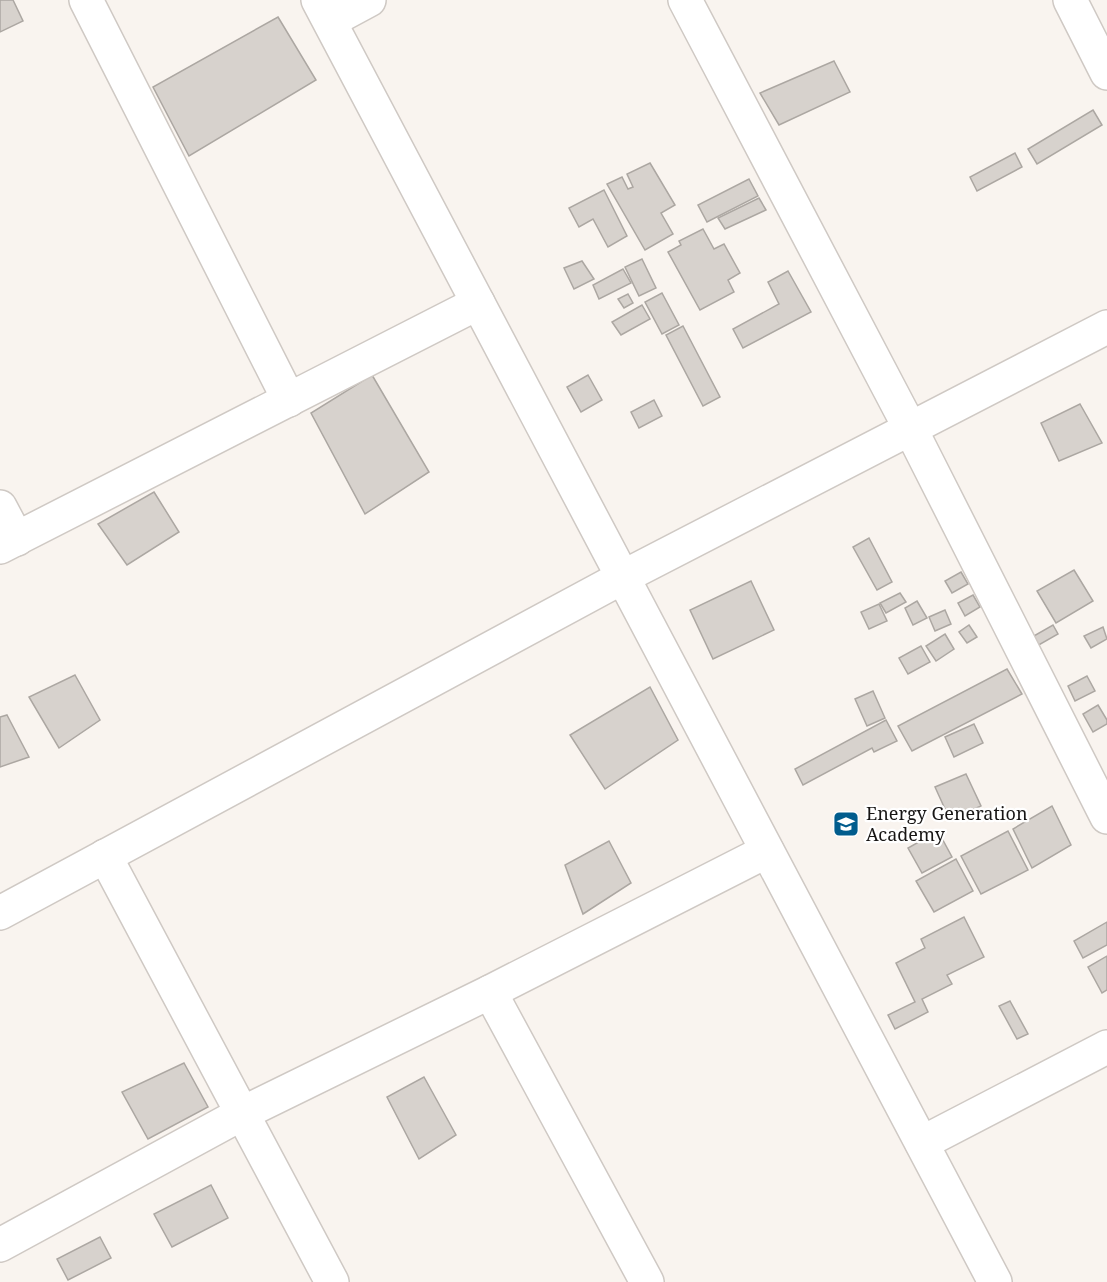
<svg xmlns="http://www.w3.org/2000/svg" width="1107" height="1282" viewBox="0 0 1107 1282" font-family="'Noto Serif',serif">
  <rect width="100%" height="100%" fill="#f9f4ef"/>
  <g fill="#d7d2cd" stroke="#aca7a2" stroke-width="1.5">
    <path d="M 0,0 L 13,0 L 23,21 L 0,32 Z"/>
    <path d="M 278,17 L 316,80 L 189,156 L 153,87 Z"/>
    <path d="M 834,61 L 850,92 L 779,125 L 760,93 Z"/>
    <path d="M 1093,110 L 1102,125 L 1037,164 L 1028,149 Z"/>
    <path d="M 1015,153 L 1022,167 L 977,191 L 970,177 Z"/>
    <path d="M 650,163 L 675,205 L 661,213 L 673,234 L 645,250 L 607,184 L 622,177 L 628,189 L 633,187 L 627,174 Z"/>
    <path d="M 749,179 L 758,196 L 707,222 L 698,205 Z"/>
    <path d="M 604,190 L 627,236 L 608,247 L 593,219 L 579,227 L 569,208 Z"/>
    <path d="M 759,198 L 766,210 L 725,229 L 718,218 Z"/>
    <path d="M 703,229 L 714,249 L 724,244 L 740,273 L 728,280 L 734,292 L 700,310 L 668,252 L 681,245 L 679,241 Z"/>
    <path d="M 642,259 L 656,288 L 639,296 L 625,267 Z"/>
    <path d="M 582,261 L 594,279 L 574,289 L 564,268 Z"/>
    <path d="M 623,269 L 631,283 L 599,299 L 593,285 Z"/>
    <path d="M 788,271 L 811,312 L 743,348 L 733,329 L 779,304 L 768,282 Z"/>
    <path d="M 662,293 L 679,325 L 662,334 L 645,302 Z"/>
    <path d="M 628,294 L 633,303 L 624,308 L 618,299 Z"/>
    <path d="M 642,305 L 650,319 L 621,335 L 612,322 Z"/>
    <path d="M 683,326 L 720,397 L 703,406 L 666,335 Z"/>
    <path d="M 372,375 L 429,472 L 365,514 L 311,413 Z"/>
    <path d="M 588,375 L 602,400 L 581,412 L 567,387 Z"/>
    <path d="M 654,400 L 662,416 L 639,428 L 631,412 Z"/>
    <path d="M 1080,404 L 1102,443 L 1059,461 L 1041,423 Z"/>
    <path d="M 154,492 L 179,532 L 127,565 L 98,524 Z"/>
    <path d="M 869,538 L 892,582 L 877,590 L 853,547 Z"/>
    <path d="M 1074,570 L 1093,601 L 1056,623 L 1037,591 Z"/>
    <path d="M 961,572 L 968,584 L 952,593 L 945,581 Z"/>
    <path d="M 751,581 L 774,630 L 713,659 L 690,610 Z"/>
    <path d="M 900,593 L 906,602 L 886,613 L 880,603 Z"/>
    <path d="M 973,595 L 980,607 L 965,616 L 958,603 Z"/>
    <path d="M 917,601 L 927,618 L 913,625 L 905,608 Z"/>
    <path d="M 879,604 L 887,621 L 869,629 L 861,612 Z"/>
    <path d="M 945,610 L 951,624 L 935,631 L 929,617 Z"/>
    <path d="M 969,625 L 977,637 L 967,643 L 959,632 Z"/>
    <path d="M 1053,625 L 1058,634 L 1037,646 L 1032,637 Z"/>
    <path d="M 1103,627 L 1107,639 L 1091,648 L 1084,636 Z"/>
    <path d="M 945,634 L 954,649 L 936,661 L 926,646 Z"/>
    <path d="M 921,646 L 930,662 L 908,674 L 899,658 Z"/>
    <path d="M 1007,669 L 1022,694 L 912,751 L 898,726 Z"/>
    <path d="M 75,675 L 100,720 L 59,748 L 29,697 Z"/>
    <path d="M 1087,676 L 1095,691 L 1075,701 L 1068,686 Z"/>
    <path d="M 650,687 L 678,740 L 605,789 L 570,735 Z"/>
    <path d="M 873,691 L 885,718 L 867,726 L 855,699 Z"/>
    <path d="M 1098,705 L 1107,720 L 1107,724 L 1093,732 L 1083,714 Z"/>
    <path d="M 7,715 L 29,757 L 0,767 L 0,717 Z"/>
    <path d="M 886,720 L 897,741 L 874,752 L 872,748 L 803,785 L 795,769 Z"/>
    <path d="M 974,724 L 983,743 L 954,757 L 945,737 Z"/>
    <path d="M 966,774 L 981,806 L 950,820 L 935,787 Z"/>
    <path d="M 1052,806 L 1071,845 L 1032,868 L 1013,829 Z"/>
    <path d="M 938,831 L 952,857 L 922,873 L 908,848 Z"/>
    <path d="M 1008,831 L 1028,870 L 981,894 L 961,856 Z"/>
    <path d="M 609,841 L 631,883 L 583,914 L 565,865 Z"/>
    <path d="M 956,859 L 973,891 L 934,912 L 916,881 Z"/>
    <path d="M 964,917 L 984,957 L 947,975 L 952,984 L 922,999 L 928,1012 L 895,1029 L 888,1015 L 915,1002 L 896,963 L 925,948 L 921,939 Z"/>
    <path d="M 1107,922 L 1107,945 L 1083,958 L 1074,941 Z"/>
    <path d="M 1107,956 L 1107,990 L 1102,993 L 1088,967 Z"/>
    <path d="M 1010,1001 L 1028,1034 L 1017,1039 L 999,1006 Z"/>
    <path d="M 184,1063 L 208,1107 L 148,1139 L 122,1092 Z"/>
    <path d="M 424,1077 L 456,1135 L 419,1159 L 387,1097 Z"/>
    <path d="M 211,1185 L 228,1218 L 172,1247 L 154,1214 Z"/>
    <path d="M 100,1237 L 111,1258 L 68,1280 L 57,1259 Z"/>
  </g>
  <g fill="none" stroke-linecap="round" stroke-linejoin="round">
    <defs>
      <g id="minor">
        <path d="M 86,0 L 289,400"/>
        <path d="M 318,0 L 995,1282"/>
        <path d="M 685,0 L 911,430 L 1107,817"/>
        <path d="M 1070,0 L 1107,73"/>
        <path d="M 330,21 L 369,0"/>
        <path d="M 0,507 L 17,539"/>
        <path d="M 0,547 L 478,303"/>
        <path d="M 105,856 L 332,1282"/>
        <path d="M 0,913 L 623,577 L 1107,327"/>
        <path d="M 490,992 L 647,1282"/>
        <path d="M 922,1143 L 1107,1047"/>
        <path d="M 0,1245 L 243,1113 L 490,992 L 767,851"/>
      </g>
    </defs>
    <use href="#minor" stroke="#cfc9c4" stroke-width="36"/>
    <use href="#minor" stroke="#fff" stroke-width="33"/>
  </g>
  <defs>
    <symbol id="university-square" viewBox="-11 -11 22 22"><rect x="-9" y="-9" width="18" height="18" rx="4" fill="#015c8d" stroke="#fff"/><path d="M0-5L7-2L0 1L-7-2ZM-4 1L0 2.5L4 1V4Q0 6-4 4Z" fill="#fff"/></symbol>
  </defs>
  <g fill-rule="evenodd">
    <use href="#university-square" x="831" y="809" width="30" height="30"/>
  </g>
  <g text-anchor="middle" stroke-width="4.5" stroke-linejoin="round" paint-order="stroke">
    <g font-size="18" fill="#171514" stroke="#fff" text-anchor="start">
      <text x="866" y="820">Energy Generation<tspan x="866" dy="21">Academy</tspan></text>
    </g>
  </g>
</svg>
